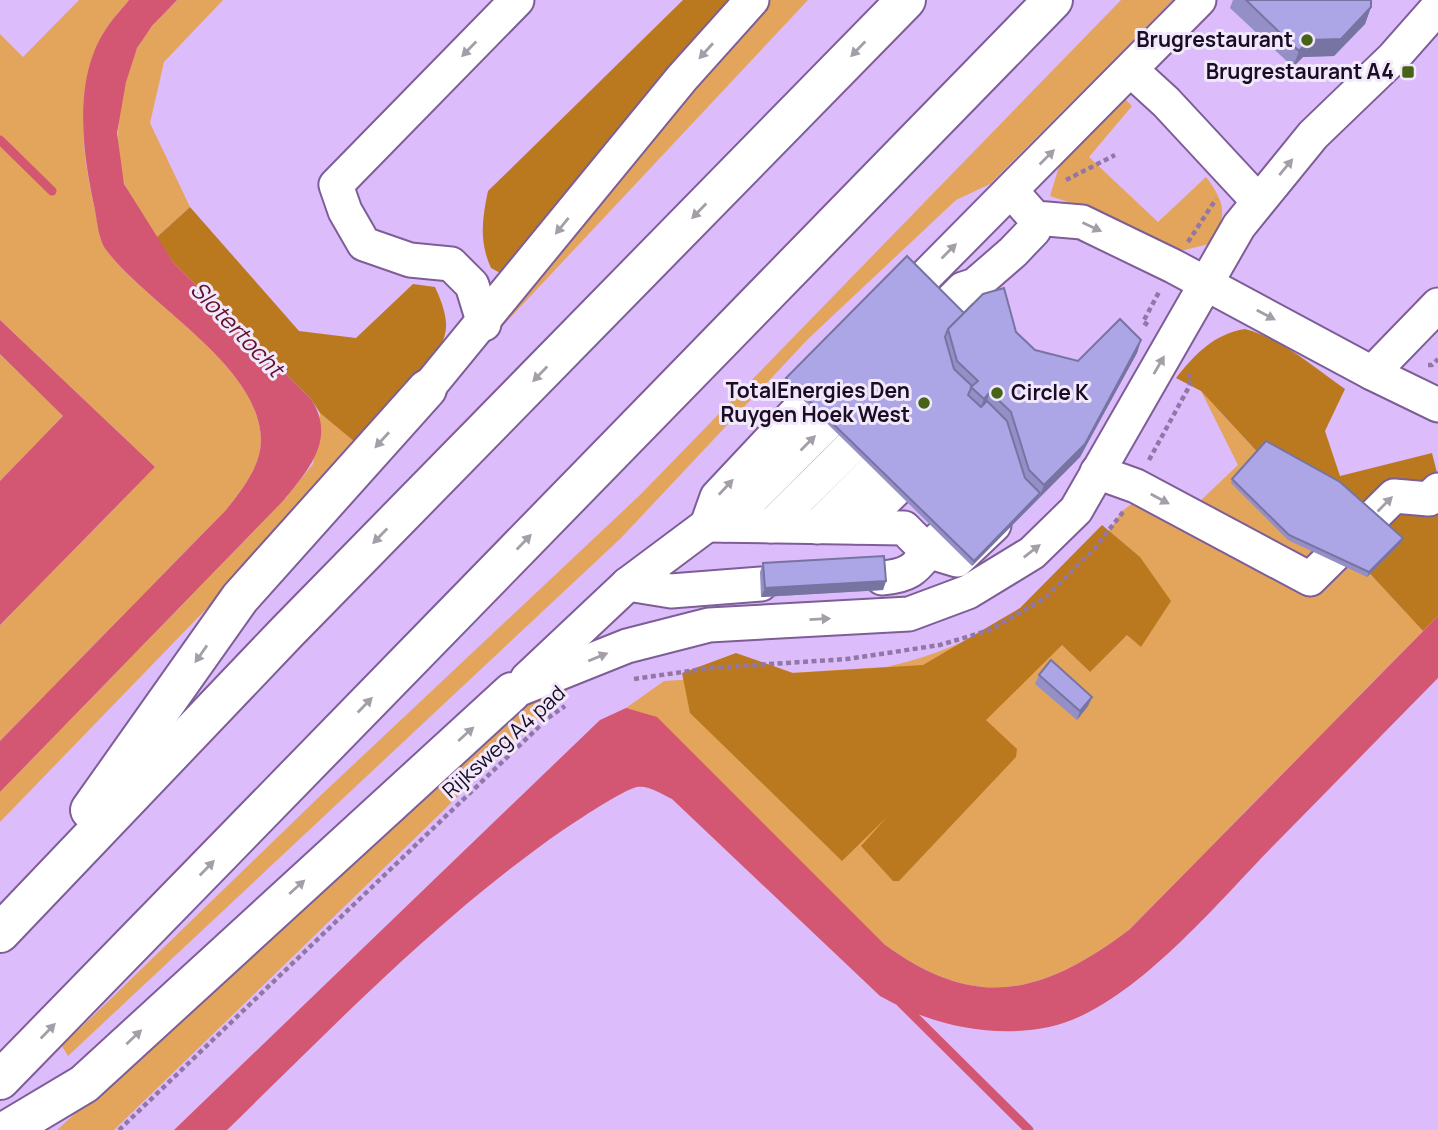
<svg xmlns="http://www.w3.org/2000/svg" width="1438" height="1130" viewBox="0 0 1438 1130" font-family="Manrope,sans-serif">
  <rect width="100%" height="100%" fill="#ddbcfb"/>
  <g fill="#e3a45c">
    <path d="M 79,0 L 129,0 C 122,9 112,19 106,29 C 74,78 81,151 94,205 C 97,218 99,240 107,251 C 149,306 260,366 261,440 C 261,466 242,490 226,510 L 0,741 L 0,625 L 155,467 L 0,320 L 0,34 L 23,57 Z"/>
    <path d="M 177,0 L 223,0 L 164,62 L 150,123 L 190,207 L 156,238 C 148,224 128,195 124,182 C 112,146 119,78 139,45 C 149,28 163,14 177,0 Z"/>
    <path d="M 765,0 L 808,0 L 330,510 Z"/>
    <path d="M 1121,0 L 1173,0 L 990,184 L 956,200 L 808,339 L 621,538 L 68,1056 L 62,1046 L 319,797 L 640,495 Z"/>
    <path d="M 1123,97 L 1132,106 L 1089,157 L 1158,222 L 1206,177 C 1225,202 1229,217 1209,244 L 1172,253 L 1089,209 L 1050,196 L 1063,154 Z"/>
    <path d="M 0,354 L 63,416 L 0,481 Z"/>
    <path d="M 1201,391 L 1423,631 L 1129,930 C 1042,995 976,1012 884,944 L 626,708 L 664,681 L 931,664 L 886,667 C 937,656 981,635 1026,610 L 1090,672 L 1097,549 L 1122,511 L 1133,503 L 1177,523 L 1238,465 Z"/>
    <path d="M 320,413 L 362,448 L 0,822 L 0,792 L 283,501 L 313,464 Z"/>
    <path d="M 580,678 L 114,1130 L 57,1130 L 529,700 Z"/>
  </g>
  <g fill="#bb791f">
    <path d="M 683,0 L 734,0 L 502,274 L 491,268 C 479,242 482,219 488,191 Z"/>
    <path d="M 190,207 L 299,331 L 356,338 L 413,284 L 435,287 C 441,300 449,319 445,334 C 439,362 382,423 362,448 L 320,413 L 311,399 L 173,262 L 156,238 Z"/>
    <path d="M 1245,329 C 1281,338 1315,368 1345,389 L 1325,431 L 1340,476 L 1432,453 L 1438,477 L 1438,616 L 1423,631 L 1201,391 L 1176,378 C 1195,354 1214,334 1245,329 Z"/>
    <path d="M 1102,525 L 1140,557 L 1171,601 L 1141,647 L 1127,635 L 1090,672 L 1062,645 L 986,720 L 1017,749 L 1016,757 L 899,881 L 893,881 L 861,846 L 887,817 L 842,861 L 690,713 L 682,673 L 736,653 L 793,673 L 923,665 L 1020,608 Z"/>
  </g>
  <g fill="#d35673">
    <path d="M 129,0 L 177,0 L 152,26 L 137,48 L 126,82 L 117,133 L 124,184 L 173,262 L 311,399 C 337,439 308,470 283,501 L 0,792 L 0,741 L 226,510 C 242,490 261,466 261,440 C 260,366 149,306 107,251 C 98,240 97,218 94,205 C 82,150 73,78 106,29 C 112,19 122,9 129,0 Z"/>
    <path d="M 0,320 L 155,467 L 0,625 L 0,481 L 63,416 L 0,354 Z"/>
    <path d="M 1438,616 L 1438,678 C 1383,734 1329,789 1274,845 C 1217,903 1130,1010 1049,1027 C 993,1039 930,1025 880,996 L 672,799 C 662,794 648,785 637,787 C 621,791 578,820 563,830 C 439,916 335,1025 227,1130 L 174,1130 L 600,720 L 626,708 L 657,717 L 884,944 C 976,1012 1042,995 1129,930 Z"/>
  </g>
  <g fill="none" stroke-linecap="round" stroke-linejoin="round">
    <g stroke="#d35673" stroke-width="9">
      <path d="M 0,140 L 52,191"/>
      <path d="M 901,1003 L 1029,1130"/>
    </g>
    <defs>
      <g id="minor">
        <path d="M 1131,70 L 1166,102 L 1258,201"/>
        <path d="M 1012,192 L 1035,218 L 1082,222 L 1173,266 L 1372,373 L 1438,305"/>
        <path d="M 896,306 L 1199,0"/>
        <path d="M 484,324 L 472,285 L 451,264 L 410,260 L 364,244 L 345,211 L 336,185 L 517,0"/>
        <path d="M 921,331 L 963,289 L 975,285 L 1013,252 L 1034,230 L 1035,218"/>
        <path d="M 1372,373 L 1438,405"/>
        <path d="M 427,389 L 682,78 L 752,0"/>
        <path d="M 1097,472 L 1136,486 L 1310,579 L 1394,496 L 1429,499 L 1438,490"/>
        <path d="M 707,525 L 904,528 L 927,551 L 957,560 L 994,525"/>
        <path d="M 725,525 L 860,391"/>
        <path d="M 771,526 L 884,414"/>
        <path d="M 817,527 L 907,437"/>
        <path d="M 857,527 L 928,458"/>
        <path d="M 882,578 C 920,575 917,561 941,537"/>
        <path d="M 628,584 L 671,591 L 761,584"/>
        <path d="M 527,679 L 628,584 L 707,525 L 717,497 L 835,371"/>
        <path d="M 512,692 L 627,646 L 709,625 L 909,614 L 968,592 L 1032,553 L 1076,510 L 1239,226 L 1313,135 L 1393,58 L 1438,7"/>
      </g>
      <g id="highway">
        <path d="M 90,810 L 240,598 L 427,389"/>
        <path d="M 0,933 L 287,632 L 906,0"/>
        <path d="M 0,1080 L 1053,0"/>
        <path d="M 7,1130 L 84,1084 L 512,692"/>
      </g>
    </defs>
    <use href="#minor" stroke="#7d5e97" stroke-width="37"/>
    <use href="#highway" stroke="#7d5e97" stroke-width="42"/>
    <g stroke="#9177a7" stroke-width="4.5" stroke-dasharray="5 3.5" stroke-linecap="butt">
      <path d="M 1066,180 L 1115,155"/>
      <path d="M 1188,242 L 1216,199"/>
      <path d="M 1148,325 L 1143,322 L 1159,292"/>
      <path d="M 1428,365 L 1432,365 L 1438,359"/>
      <path d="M 1149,460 L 1190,385 L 1189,374"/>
      <path d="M 634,679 L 710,668 L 847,659 L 940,645 L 990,630 L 1045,598 L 1095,548 L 1123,512"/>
      <path d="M 119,1130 L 548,718 L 565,706"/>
    </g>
    <use href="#minor" stroke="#fff" stroke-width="33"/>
    <use href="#highway" stroke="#fff" stroke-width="38"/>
  </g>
  <g fill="#948fc7">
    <path d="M 1233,0 L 1371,0 L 1371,7 L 1365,24 L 1334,56 L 1303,57 L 1293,67 L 1230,8 Z"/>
    <path d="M 964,313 L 1016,332 L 1035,350 L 1078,361 L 1141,340 L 1137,353 L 1080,457 L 972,566 L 785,382 L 786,378 Z"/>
    <path d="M 1232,479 L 1403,538 L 1401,543 L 1367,577 L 1288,540 L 1231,483 Z"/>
    <path d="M 763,563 L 886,581 L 883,590 L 761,597 L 760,572 Z"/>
    <path d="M 1039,675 L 1092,697 L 1088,706 L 1077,720 L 1035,684 Z"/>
  </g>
  <g fill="#7874a2">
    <path d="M 1371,7 L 1365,24 L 1334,56 L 1303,57 L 1293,67 L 1299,51 L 1309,40 Z"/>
    <path d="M 1141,340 L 1137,353 L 1080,457 L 1039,498 L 1044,485 Z"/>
    <path d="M 990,392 L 985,405 L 979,412 L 984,399 Z"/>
    <path d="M 1040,493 L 1039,498 L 972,566 L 974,561 Z"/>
    <path d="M 1403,538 L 1401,543 L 1367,577 L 1369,572 Z"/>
    <path d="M 886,581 L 883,590 L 761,597 L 765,588 Z"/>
    <path d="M 1092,697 L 1088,706 L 1077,720 L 1080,711 Z"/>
  </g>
  <g fill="#aca6e7" stroke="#7874a2" stroke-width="2">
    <path d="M 1246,0 L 1371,0 L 1371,7 L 1341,39 L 1309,40 L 1299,51 Z"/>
    <path d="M 907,256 L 964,313 L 948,329 L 945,337 L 954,369 L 972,386 L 968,395 L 981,407 L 987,401 L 1007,421 L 1025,478 L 1040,493 L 974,561 L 786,378 Z"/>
    <path d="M 1004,288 L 1016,332 L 1035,350 L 1078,361 L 1120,319 L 1141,340 L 1085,444 L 1044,485 L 1029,470 L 1011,412 L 990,392 L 984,399 L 971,387 L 978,381 L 957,361 L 948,329 L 983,294 Z"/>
    <path d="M 1266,441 L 1340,482 L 1403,538 L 1369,572 L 1289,535 L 1232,479 Z"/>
    <path d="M 884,556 L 886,581 L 765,588 L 763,563 Z"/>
    <path d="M 1051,660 L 1092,697 L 1080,711 L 1039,675 Z"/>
  </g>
  <defs><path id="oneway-solid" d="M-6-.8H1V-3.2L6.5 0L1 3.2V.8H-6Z" transform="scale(1.75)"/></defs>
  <g fill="#a39ea7">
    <use href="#oneway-solid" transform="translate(469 49) rotate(134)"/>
    <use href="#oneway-solid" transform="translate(858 49) rotate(134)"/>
    <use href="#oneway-solid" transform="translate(706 51) rotate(132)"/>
    <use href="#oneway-solid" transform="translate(1047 157) rotate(-45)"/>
    <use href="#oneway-solid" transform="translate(1286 167) rotate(-50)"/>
    <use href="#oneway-solid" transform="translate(699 211) rotate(134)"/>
    <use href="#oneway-solid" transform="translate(562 226) rotate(129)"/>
    <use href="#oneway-solid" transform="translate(1092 227) rotate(25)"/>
    <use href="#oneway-solid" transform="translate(949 251) rotate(-45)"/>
    <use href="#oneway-solid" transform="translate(1266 315) rotate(28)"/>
    <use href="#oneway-solid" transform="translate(1159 365) rotate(-60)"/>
    <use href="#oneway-solid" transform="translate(540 374) rotate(134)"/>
    <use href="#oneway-solid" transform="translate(382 440) rotate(132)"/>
    <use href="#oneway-solid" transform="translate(808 443) rotate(-45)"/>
    <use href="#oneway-solid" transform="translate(726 487) rotate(-47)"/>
    <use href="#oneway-solid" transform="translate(1160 499) rotate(28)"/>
    <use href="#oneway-solid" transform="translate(1385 504) rotate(-45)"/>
    <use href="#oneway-solid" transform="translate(380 536) rotate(134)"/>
    <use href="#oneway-solid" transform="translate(524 542) rotate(-46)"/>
    <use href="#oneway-solid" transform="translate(1032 551) rotate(-38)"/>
    <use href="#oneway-solid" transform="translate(820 619) rotate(-3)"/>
    <use href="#oneway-solid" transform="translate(201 654) rotate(125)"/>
    <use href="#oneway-solid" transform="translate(598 657) rotate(-22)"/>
    <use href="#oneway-solid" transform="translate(365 705) rotate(-46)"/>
    <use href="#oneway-solid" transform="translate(466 734) rotate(-42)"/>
    <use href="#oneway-solid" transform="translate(207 868) rotate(-46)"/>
    <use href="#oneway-solid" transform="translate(297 887) rotate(-42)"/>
    <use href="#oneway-solid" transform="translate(48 1031) rotate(-46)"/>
    <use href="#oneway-solid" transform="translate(134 1037) rotate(-43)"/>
  </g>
  <g fill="#466316" stroke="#f2e8fc" stroke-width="2.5">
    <circle cx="1307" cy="40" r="7"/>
    <rect x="1401" y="65" width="14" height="14" rx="3.5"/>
    <circle cx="997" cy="393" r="7"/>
    <circle cx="924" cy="403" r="7"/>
  </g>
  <g text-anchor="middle" stroke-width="6" stroke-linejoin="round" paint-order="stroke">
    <g font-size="21" font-weight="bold" fill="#190c23" stroke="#f2e8fc" text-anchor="end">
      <text x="1293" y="47">Brugrestaurant</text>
      <text x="1394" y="79">Brugrestaurant A4</text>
      <text x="910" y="398">TotalEnergies Den<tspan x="910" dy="24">Ruygen Hoek West</tspan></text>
      <text x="1011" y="400" text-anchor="start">Circle K</text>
    </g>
    <g font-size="21" fill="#190c23" stroke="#f2e8fc">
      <text transform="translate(504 742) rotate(-42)" y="7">Rijksweg A4 pad</text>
    </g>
    <g font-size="23" font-style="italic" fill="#62112a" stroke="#f2e8fc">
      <text transform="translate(237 329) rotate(46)" y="8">Slotertocht</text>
    </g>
  </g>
</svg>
